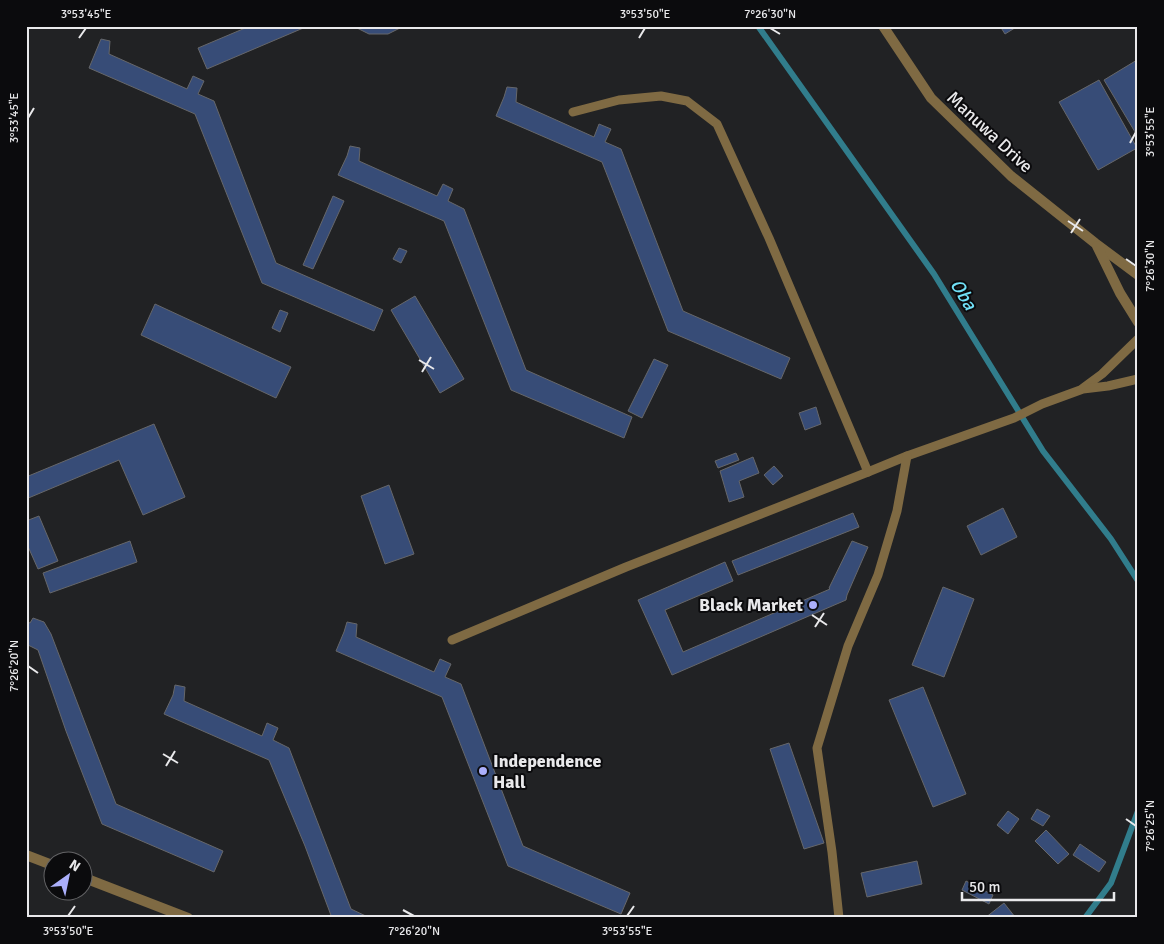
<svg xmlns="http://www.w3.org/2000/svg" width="1164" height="944" viewBox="0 0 1164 944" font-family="Signika,sans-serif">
  <rect width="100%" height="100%" fill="#212224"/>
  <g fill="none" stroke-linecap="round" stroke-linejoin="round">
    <g stroke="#317d8c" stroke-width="6">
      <path d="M 758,26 L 934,274 L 1043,451 L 1111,539 L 1138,581"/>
      <path d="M 1085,918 L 1111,883 L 1138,811"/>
    </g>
  </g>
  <g fill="#374c77" stroke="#66676a">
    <path d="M 250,26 L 308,26 L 207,69 L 198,48 Z"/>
    <path d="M 353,26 L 404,26 L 388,34 L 369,34 Z"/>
    <path d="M 1000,26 L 1018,26 L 1005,34 Z"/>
    <path d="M 101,39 L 110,41 L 109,54 L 187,89 L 193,76 L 204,81 L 198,94 L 214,101 L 276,263 L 383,310 L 374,331 L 262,283 L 195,114 L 89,68 Z"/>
    <path d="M 1137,60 L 1138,62 L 1138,137 L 1104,80 Z"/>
    <path d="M 1099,80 L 1137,148 L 1098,170 L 1059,102 Z"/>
    <path d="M 507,87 L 517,88 L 516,102 L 594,137 L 599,124 L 611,129 L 605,142 L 621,149 L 683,311 L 790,358 L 781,379 L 668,331 L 602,162 L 496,116 L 504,97 Z"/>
    <path d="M 350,146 L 360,148 L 359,161 L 437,196 L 443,184 L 453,189 L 448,201 L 464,209 L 526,370 L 632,417 L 624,438 L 511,390 L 444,221 L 338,175 L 347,156 Z"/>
    <path d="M 333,196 L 344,201 L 313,269 L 303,265 Z"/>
    <path d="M 399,248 L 407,251 L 401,263 L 393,259 Z"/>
    <path d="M 415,296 L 464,379 L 440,393 L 391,310 Z"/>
    <path d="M 155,304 L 291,367 L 276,398 L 141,335 Z"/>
    <path d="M 280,310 L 288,313 L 280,332 L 272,328 Z"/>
    <path d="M 654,359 L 668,365 L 642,418 L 628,411 Z"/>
    <path d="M 816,407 L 821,424 L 805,430 L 799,413 Z"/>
    <path d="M 154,424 L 185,497 L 143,515 L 119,460 L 26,499 L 26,477 Z"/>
    <path d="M 736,453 L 739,460 L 718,468 L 715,461 Z"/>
    <path d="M 753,457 L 759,473 L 739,481 L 744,497 L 729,502 L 720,471 Z"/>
    <path d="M 774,466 L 783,476 L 773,485 L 764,475 Z"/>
    <path d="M 389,485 L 414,554 L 385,564 L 361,496 Z"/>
    <path d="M 1003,508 L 1017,537 L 981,555 L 967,526 Z"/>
    <path d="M 853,513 L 859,527 L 738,575 L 732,561 Z"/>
    <path d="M 39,516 L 58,561 L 38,569 L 26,542 L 26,521 Z"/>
    <path d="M 130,541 L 137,562 L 50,593 L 43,573 Z"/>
    <path d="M 852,541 L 868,547 L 847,595 L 846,600 L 672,675 L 638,600 L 725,562 L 733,581 L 665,610 L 683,652 L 830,589 L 829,588 Z"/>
    <path d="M 943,587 L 974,599 L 944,677 L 912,665 Z"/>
    <path d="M 33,618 L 44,622 L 51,634 L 116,804 L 223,851 L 214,872 L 102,824 L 66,731 L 38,650 L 26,644 L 26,621 L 30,623 Z"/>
    <path d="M 347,622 L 357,624 L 356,637 L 434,672 L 440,659 L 451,664 L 445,677 L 461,684 L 523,846 L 630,893 L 621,914 L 508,866 L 442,697 L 336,651 L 344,632 Z"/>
    <path d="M 175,685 L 185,687 L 184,701 L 262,736 L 267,723 L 278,728 L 273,740 L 289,748 L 351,909 L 370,918 L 332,918 L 305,846 L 269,760 L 164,714 L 173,695 Z"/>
    <path d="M 923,687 L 966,794 L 933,807 L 889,700 Z"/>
    <path d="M 789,743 L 824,843 L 804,849 L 770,749 Z"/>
    <path d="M 1037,809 L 1050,816 L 1043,826 L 1031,819 Z"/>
    <path d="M 1008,811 L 1019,819 L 1008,834 L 997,825 Z"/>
    <path d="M 1046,830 L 1069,854 L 1058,864 L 1035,841 Z"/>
    <path d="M 1080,844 L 1106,862 L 1099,872 L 1073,855 Z"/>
    <path d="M 917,861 L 922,884 L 867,897 L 861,873 Z"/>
    <path d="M 966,881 L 993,895 L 989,904 L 962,890 Z"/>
    <path d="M 1004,903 L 1015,917 L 1013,918 L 985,918 Z"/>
  </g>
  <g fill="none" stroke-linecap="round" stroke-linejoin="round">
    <g stroke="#7f6a43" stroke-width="9">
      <path d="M 573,112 L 619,100 L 661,96 L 687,101 L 717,124 L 769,238 L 868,472"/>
      <path d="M 1083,388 L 1102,374 L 1138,339"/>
      <path d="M 452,640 L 626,567 L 868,472 L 907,456 L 1014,418 L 1042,404 L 1083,389 L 1108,386 L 1138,379"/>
      <path d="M 839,918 L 832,852 L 817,748 L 848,646 L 878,575 L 897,511 L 907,456"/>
    </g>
    <g stroke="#7f6a43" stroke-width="10">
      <path d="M 883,26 L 931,98 L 1011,176 L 1095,243 L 1138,275"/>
      <path d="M 1097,246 L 1120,293 L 1138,322"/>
      <path d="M 26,855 L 52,865"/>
      <path d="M 82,877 L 188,918"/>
    </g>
  </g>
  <path fill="none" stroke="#e9e9eb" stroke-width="2" d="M 770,28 L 780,34M 79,38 L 86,28M 639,38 L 645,28M 28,118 L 34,108M 1130,143 L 1136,132M 1068,221 L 1083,231M 1071,233 L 1080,219M 1126,259 L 1136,266M 419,360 L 434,369M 422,372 L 431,357M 812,615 L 827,625M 815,627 L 824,613M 28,666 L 38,673M 163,754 L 178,763M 166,766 L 175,751M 1126,819 L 1136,826M 403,910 L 414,916M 68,916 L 75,906M 627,916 L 634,906"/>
  <g fill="#abaffb" stroke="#0b0b0d" stroke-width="2">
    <circle cx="813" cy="605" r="5"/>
    <circle cx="483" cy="771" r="5"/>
  </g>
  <g text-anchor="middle" stroke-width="4" stroke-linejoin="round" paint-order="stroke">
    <g font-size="18" fill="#e9e9eb" stroke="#0b0b0d">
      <text transform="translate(990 132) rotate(43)" y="6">Manuwa Drive</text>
    </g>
    <g font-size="18" font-weight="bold" fill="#e9e9eb" stroke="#0b0b0d" text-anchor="end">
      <text x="803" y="611">Black Market</text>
      <text x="493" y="767" text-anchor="start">Independence<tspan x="493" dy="21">Hall</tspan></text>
    </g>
    <g font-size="19" font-style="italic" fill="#71e1f8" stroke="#0b0b0d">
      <text transform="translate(964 294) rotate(58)" y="7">Oba</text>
    </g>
  </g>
  <rect width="1164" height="944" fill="none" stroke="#0b0b0d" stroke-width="55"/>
  <g transform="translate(68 876) rotate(33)"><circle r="24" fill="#0b0b0d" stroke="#646466"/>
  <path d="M0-4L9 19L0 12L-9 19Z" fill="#abaffb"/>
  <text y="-8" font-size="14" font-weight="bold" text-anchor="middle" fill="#e9e9eb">N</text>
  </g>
  <path d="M962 892v8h152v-8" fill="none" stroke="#e9e9eb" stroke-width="2.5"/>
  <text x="969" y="892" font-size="15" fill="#e9e9eb" stroke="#0b0b0d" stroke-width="4" paint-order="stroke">50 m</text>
  <rect x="28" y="28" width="1108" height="888" fill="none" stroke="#e9e9eb" stroke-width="2"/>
  <g font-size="12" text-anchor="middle" fill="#e9e9eb">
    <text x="86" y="18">3°53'45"E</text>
    <text x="645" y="18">3°53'50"E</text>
    <text x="770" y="18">7°26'30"N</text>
    <text transform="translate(14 118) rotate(-90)" y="4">3°53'45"E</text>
    <text transform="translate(1150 132) rotate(-90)" y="4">3°53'55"E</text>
    <text transform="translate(1150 266) rotate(-90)" y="4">7°26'30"N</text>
    <text transform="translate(14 666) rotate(-90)" y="4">7°26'20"N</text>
    <text transform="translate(1150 826) rotate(-90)" y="4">7°26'25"N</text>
    <text x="68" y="935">3°53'50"E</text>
    <text x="414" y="935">7°26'20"N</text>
    <text x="627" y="935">3°53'55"E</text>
  </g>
</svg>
